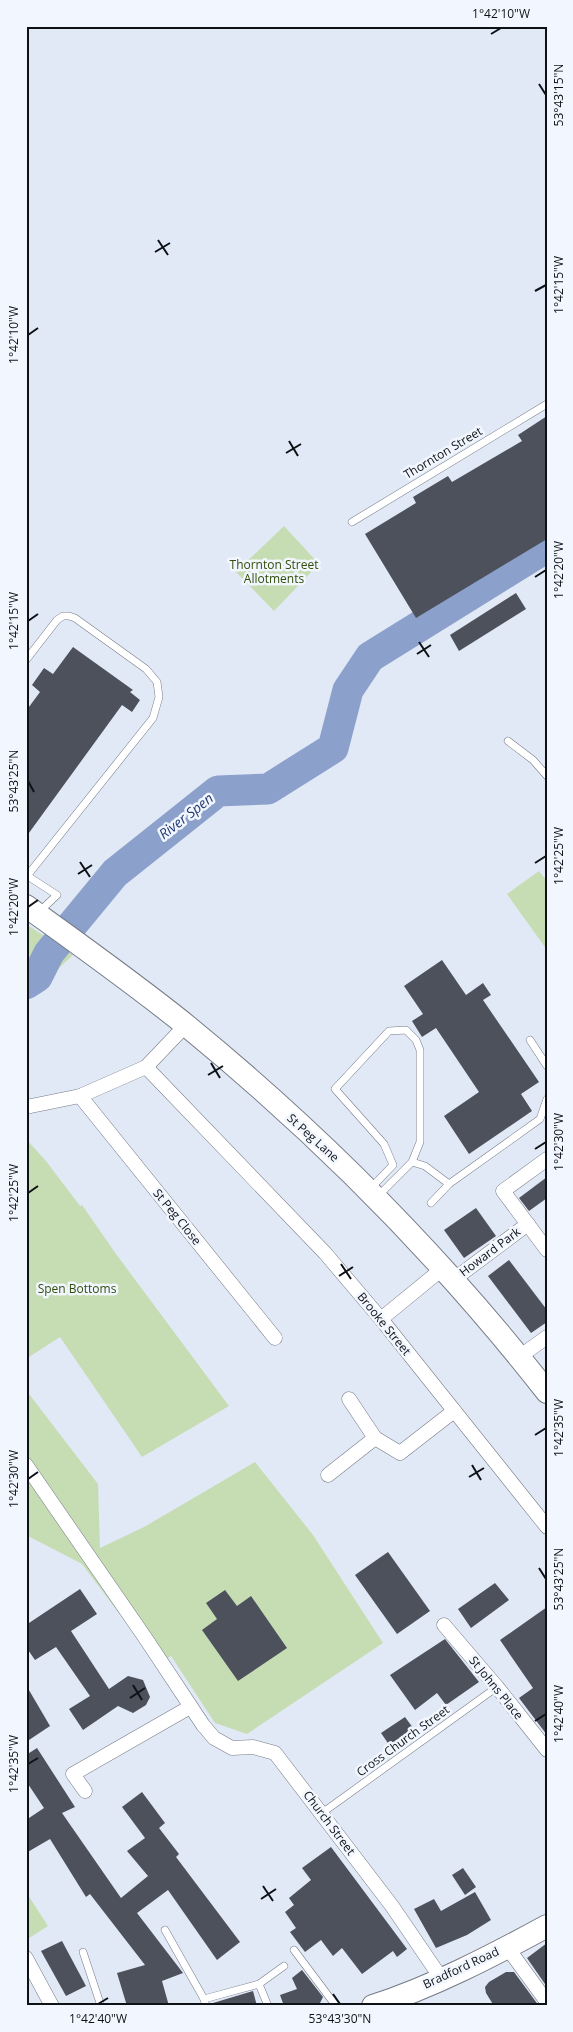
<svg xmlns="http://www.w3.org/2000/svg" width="573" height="2032" viewBox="0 0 573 2032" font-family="'Open Sans',sans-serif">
  <rect width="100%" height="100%" fill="#e2e9f6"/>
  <g fill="#c6ddb4">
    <path d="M 284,526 L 319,564 L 274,611 L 236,572 Z"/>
    <path d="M 539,871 L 547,881 L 547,950 L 507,894 Z"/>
    <path d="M 26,924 L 73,955 L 26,999 Z"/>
    <path d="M 26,1139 L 46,1161 L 80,1206 L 82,1205 L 116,1254 L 229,1406 L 142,1457 L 60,1337 L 26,1359 Z"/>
    <path d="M 26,1390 L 98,1484 L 100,1548 L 144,1527 L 255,1462 L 313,1535 L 383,1643 L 247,1734 L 215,1723 L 171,1656 L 158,1665 L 82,1564 L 26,1535 Z"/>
    <path d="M 26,1892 L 48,1926 L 26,1940 Z"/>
  </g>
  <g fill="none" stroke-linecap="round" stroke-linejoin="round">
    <path stroke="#8ca0cc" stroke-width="31" d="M 26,984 L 37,977 L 49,953 L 115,873 L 218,791 L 268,789 L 333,748 L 348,690 L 370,657 L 547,547"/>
  </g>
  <g fill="#4c515c">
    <path d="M 547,416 L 547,539 L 416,618 L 365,534 L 416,503 L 413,497 L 448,476 L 452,482 L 522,441 L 518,435 Z"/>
    <path d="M 516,593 L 526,609 L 459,651 L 450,635 Z"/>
    <path d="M 73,647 L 133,690 L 130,692 L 140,700 L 132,712 L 122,705 L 26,837 L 26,711 L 40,692 L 32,685 L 44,668 L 53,674 Z"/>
    <path d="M 442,960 L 466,995 L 483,983 L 491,995 L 483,1000 L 539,1082 L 521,1094 L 532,1111 L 469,1154 L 444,1116 L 479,1092 L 436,1028 L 422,1037 L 412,1021 L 423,1014 L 404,986 Z"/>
    <path d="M 547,1177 L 547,1198 L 529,1211 L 519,1198 Z"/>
    <path d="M 476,1208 L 496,1236 L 464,1258 L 444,1230 Z"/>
    <path d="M 509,1260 L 547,1310 L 547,1322 L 531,1333 L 488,1276 Z"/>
    <path d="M 388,1552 L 430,1611 L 397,1634 L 355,1575 Z"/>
    <path d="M 495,1583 L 509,1600 L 471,1628 L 458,1609 Z"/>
    <path d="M 80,1589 L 97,1614 L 71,1631 L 109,1689 L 128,1676 L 143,1680 L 150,1697 L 146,1705 L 133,1713 L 118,1706 L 83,1730 L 69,1709 L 90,1696 L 56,1647 L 35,1660 L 26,1647 L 26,1625 Z"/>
    <path d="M 225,1590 L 237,1606 L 251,1596 L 287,1648 L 238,1681 L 202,1630 L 217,1619 L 206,1603 Z"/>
    <path d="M 547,1607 L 547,1735 L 519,1698 L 533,1688 L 500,1640 Z"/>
    <path d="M 445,1639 L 479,1682 L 446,1705 L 437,1693 L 415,1710 L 390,1675 Z"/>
    <path d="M 26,1685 L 50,1726 L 26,1742 Z"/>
    <path d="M 405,1717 L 416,1732 L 392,1749 L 381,1733 Z"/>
    <path d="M 37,1748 L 75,1807 L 62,1813 L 121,1898 L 148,1876 L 127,1851 L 145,1838 L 122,1807 L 142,1792 L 165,1823 L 159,1828 L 179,1854 L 176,1857 L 240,1942 L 217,1960 L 168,1890 L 137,1913 L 183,1973 L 162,1981 L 169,2006 L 127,2006 L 117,1973 L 145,1965 L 90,1894 L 86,1897 L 50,1839 L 26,1853 L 26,1820 L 44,1808 L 26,1781 L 26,1755 Z"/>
    <path d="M 331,1847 L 407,1949 L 397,1957 L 393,1951 L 362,1974 L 342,1948 L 333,1956 L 321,1940 L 305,1952 L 290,1932 L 296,1928 L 285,1912 L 294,1905 L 289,1898 L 311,1880 L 302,1868 Z"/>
    <path d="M 463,1868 L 476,1887 L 465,1895 L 452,1875 Z"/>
    <path d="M 475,1892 L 491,1920 L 467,1935 L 436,1948 L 414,1909 L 434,1899 L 441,1911 Z"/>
    <path d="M 62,1941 L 86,1986 L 66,1996 L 41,1951 Z"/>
    <path d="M 547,1943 L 547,1987 L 527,1958 Z"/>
    <path d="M 302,1970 L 323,1997 L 320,2003 L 310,2006 L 284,2006 L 280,1995 L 297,1989 L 292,1978 Z"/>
    <path d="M 506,1972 L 514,1972 L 539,2006 L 494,2006 L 486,1993 L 485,1987 L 489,1982 Z"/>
    <path d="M 253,1991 L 257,2006 L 213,2006 L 213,2003 Z"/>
  </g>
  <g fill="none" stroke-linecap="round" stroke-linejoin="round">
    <defs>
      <g id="service">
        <path d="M 352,522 L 547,404"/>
        <path d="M 26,660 L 57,620 L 63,616 L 69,616 L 75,618 L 146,669 L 157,682 L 159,697 L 153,718 L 27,876"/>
        <path d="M 508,741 L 533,760 L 547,776"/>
        <path d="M 26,875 L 57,895 L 39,912"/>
        <path d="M 530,1040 L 547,1066"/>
        <path d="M 412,1162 L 425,1166 L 449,1184"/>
        <path d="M 370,1189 L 393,1165 L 384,1144 L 335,1089 L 389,1031 L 406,1030 L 416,1040 L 420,1050 L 420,1142 L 412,1162 L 377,1197"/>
        <path d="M 431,1203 L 449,1184 L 540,1119 L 547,1099"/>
        <path d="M 322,1813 L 497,1687"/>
        <path d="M 165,1930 L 204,1999"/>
        <path d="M 294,1950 L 336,2006"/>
        <path d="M 83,1952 L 101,2006"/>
        <path d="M 259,1984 L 268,2006"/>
        <path d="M 206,2006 L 204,1999 L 259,1984 L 284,1966"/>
      </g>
      <g id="minor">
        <path d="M 186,1025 L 146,1067 L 80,1096 L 275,1338"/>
        <path d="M 146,1067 L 325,1253 L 381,1319 L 547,1527"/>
        <path d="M 26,1107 L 80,1096"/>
        <path d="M 547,1159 L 503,1191 L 547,1250"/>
        <path d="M 453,1280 L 528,1224"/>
        <path d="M 381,1319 L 442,1269"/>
        <path d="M 519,1357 L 547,1337"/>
        <path d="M 349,1399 L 375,1438 L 400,1453 L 454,1411"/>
        <path d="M 26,1465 L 146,1639 L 203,1725 L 214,1738 L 232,1748 L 253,1747 L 275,1753 L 392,1906 L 441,1978"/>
        <path d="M 328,1475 L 375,1438"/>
        <path d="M 444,1625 L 497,1687 L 547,1750"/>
        <path d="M 85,1791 L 73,1774 L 190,1707"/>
        <path d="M 507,1947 L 547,2002"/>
        <path d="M 26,1958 L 52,2006"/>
      </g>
      <g id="primary">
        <path d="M 26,906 C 80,945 135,984 187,1026 C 319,1134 442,1258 547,1392"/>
        <path d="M 373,2006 C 432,1987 492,1956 547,1926"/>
      </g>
    </defs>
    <use href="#service" stroke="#767b87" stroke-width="8"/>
    <use href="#minor" stroke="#767b87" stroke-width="15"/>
    <use href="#primary" stroke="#767b87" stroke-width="24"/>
    <use href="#service" stroke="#fff" stroke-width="7"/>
    <use href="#minor" stroke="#fff" stroke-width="14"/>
    <use href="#primary" stroke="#fff" stroke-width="22"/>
  </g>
  <path fill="none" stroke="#0e1115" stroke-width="2" d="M 491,34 L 501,28M 539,84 L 546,95M 158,240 L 168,255M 155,252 L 170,243M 535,291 L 546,285M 28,335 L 38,328M 289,441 L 298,456M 286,453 L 301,444M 535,577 L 546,570M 28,621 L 38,614M 419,642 L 429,657M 417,654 L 431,645M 28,781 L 34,792M 80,862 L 90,877M 535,863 L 546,856M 78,874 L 92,865M 28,907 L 38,900M 211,1063 L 220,1078M 208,1075 L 223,1066M 535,1149 L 546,1142M 28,1193 L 38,1186M 341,1264 L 351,1279M 339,1276 L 353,1267M 535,1435 L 546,1428M 472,1465 L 481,1480M 469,1477 L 484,1468M 28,1479 L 38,1472M 539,1568 L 546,1579M 133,1685 L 142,1700M 130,1698 L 145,1688M 535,1721 L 546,1714M 28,1764 L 38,1758M 263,1886 L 273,1901M 261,1899 L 276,1889M 333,1994 L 340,2004M 98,2004 L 108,1998"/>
  <g text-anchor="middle" stroke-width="5" stroke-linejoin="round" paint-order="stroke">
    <g font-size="12" fill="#0e1115" stroke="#f2f6fe">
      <text transform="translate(443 453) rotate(-31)" y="4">Thornton Street</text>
      <text transform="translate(313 1138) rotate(42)" y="4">St Peg Lane</text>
      <text transform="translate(177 1217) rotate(51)" y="4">St Peg Close</text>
      <text transform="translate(490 1252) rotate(-37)" y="4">Howard Park</text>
      <text transform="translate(384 1324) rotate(51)" y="4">Brooke Street</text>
      <text transform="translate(496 1688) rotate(51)" y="4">St Johns Place</text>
      <text transform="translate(403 1741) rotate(-36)" y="4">Cross Church Street</text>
      <text transform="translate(329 1823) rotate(53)" y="4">Church Street</text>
      <text transform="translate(461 1968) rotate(-25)" y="4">Bradford Road</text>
    </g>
    <g font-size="12" fill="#304e09" stroke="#f2f6fe">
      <text x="274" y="569">Thornton Street<tspan x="274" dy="14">Allotments</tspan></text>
      <text x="77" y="1293">Spen Bottoms</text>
    </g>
    <g font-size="14" font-style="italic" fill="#243b72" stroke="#f2f6fe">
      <text transform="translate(186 816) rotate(-38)" y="5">River Spen</text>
    </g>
  </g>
  <rect width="573" height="2032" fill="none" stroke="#f2f6fe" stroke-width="55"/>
  <rect x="28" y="28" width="518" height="1976" fill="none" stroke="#0e1115" stroke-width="2"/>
  <g font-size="12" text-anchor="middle" fill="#0e1115">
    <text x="501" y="18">1°42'10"W</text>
    <text transform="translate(559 95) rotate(-90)" y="4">53°43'15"N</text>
    <text transform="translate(559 285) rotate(-90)" y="4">1°42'15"W</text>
    <text transform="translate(14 335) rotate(-90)" y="4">1°42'10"W</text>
    <text transform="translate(559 570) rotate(-90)" y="4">1°42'20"W</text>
    <text transform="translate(14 621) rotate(-90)" y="4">1°42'15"W</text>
    <text transform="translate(14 781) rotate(-90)" y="4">53°43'25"N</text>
    <text transform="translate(559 856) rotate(-90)" y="4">1°42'25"W</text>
    <text transform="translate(14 907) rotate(-90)" y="4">1°42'20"W</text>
    <text transform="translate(559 1142) rotate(-90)" y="4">1°42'30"W</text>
    <text transform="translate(14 1193) rotate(-90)" y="4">1°42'25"W</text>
    <text transform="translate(559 1428) rotate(-90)" y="4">1°42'35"W</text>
    <text transform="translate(14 1479) rotate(-90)" y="4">1°42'30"W</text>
    <text transform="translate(559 1579) rotate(-90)" y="4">53°43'25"N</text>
    <text transform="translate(559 1714) rotate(-90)" y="4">1°42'40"W</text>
    <text transform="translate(14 1764) rotate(-90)" y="4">1°42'35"W</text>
    <text x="98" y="2023">1°42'40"W</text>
    <text x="340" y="2023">53°43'30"N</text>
  </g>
</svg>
